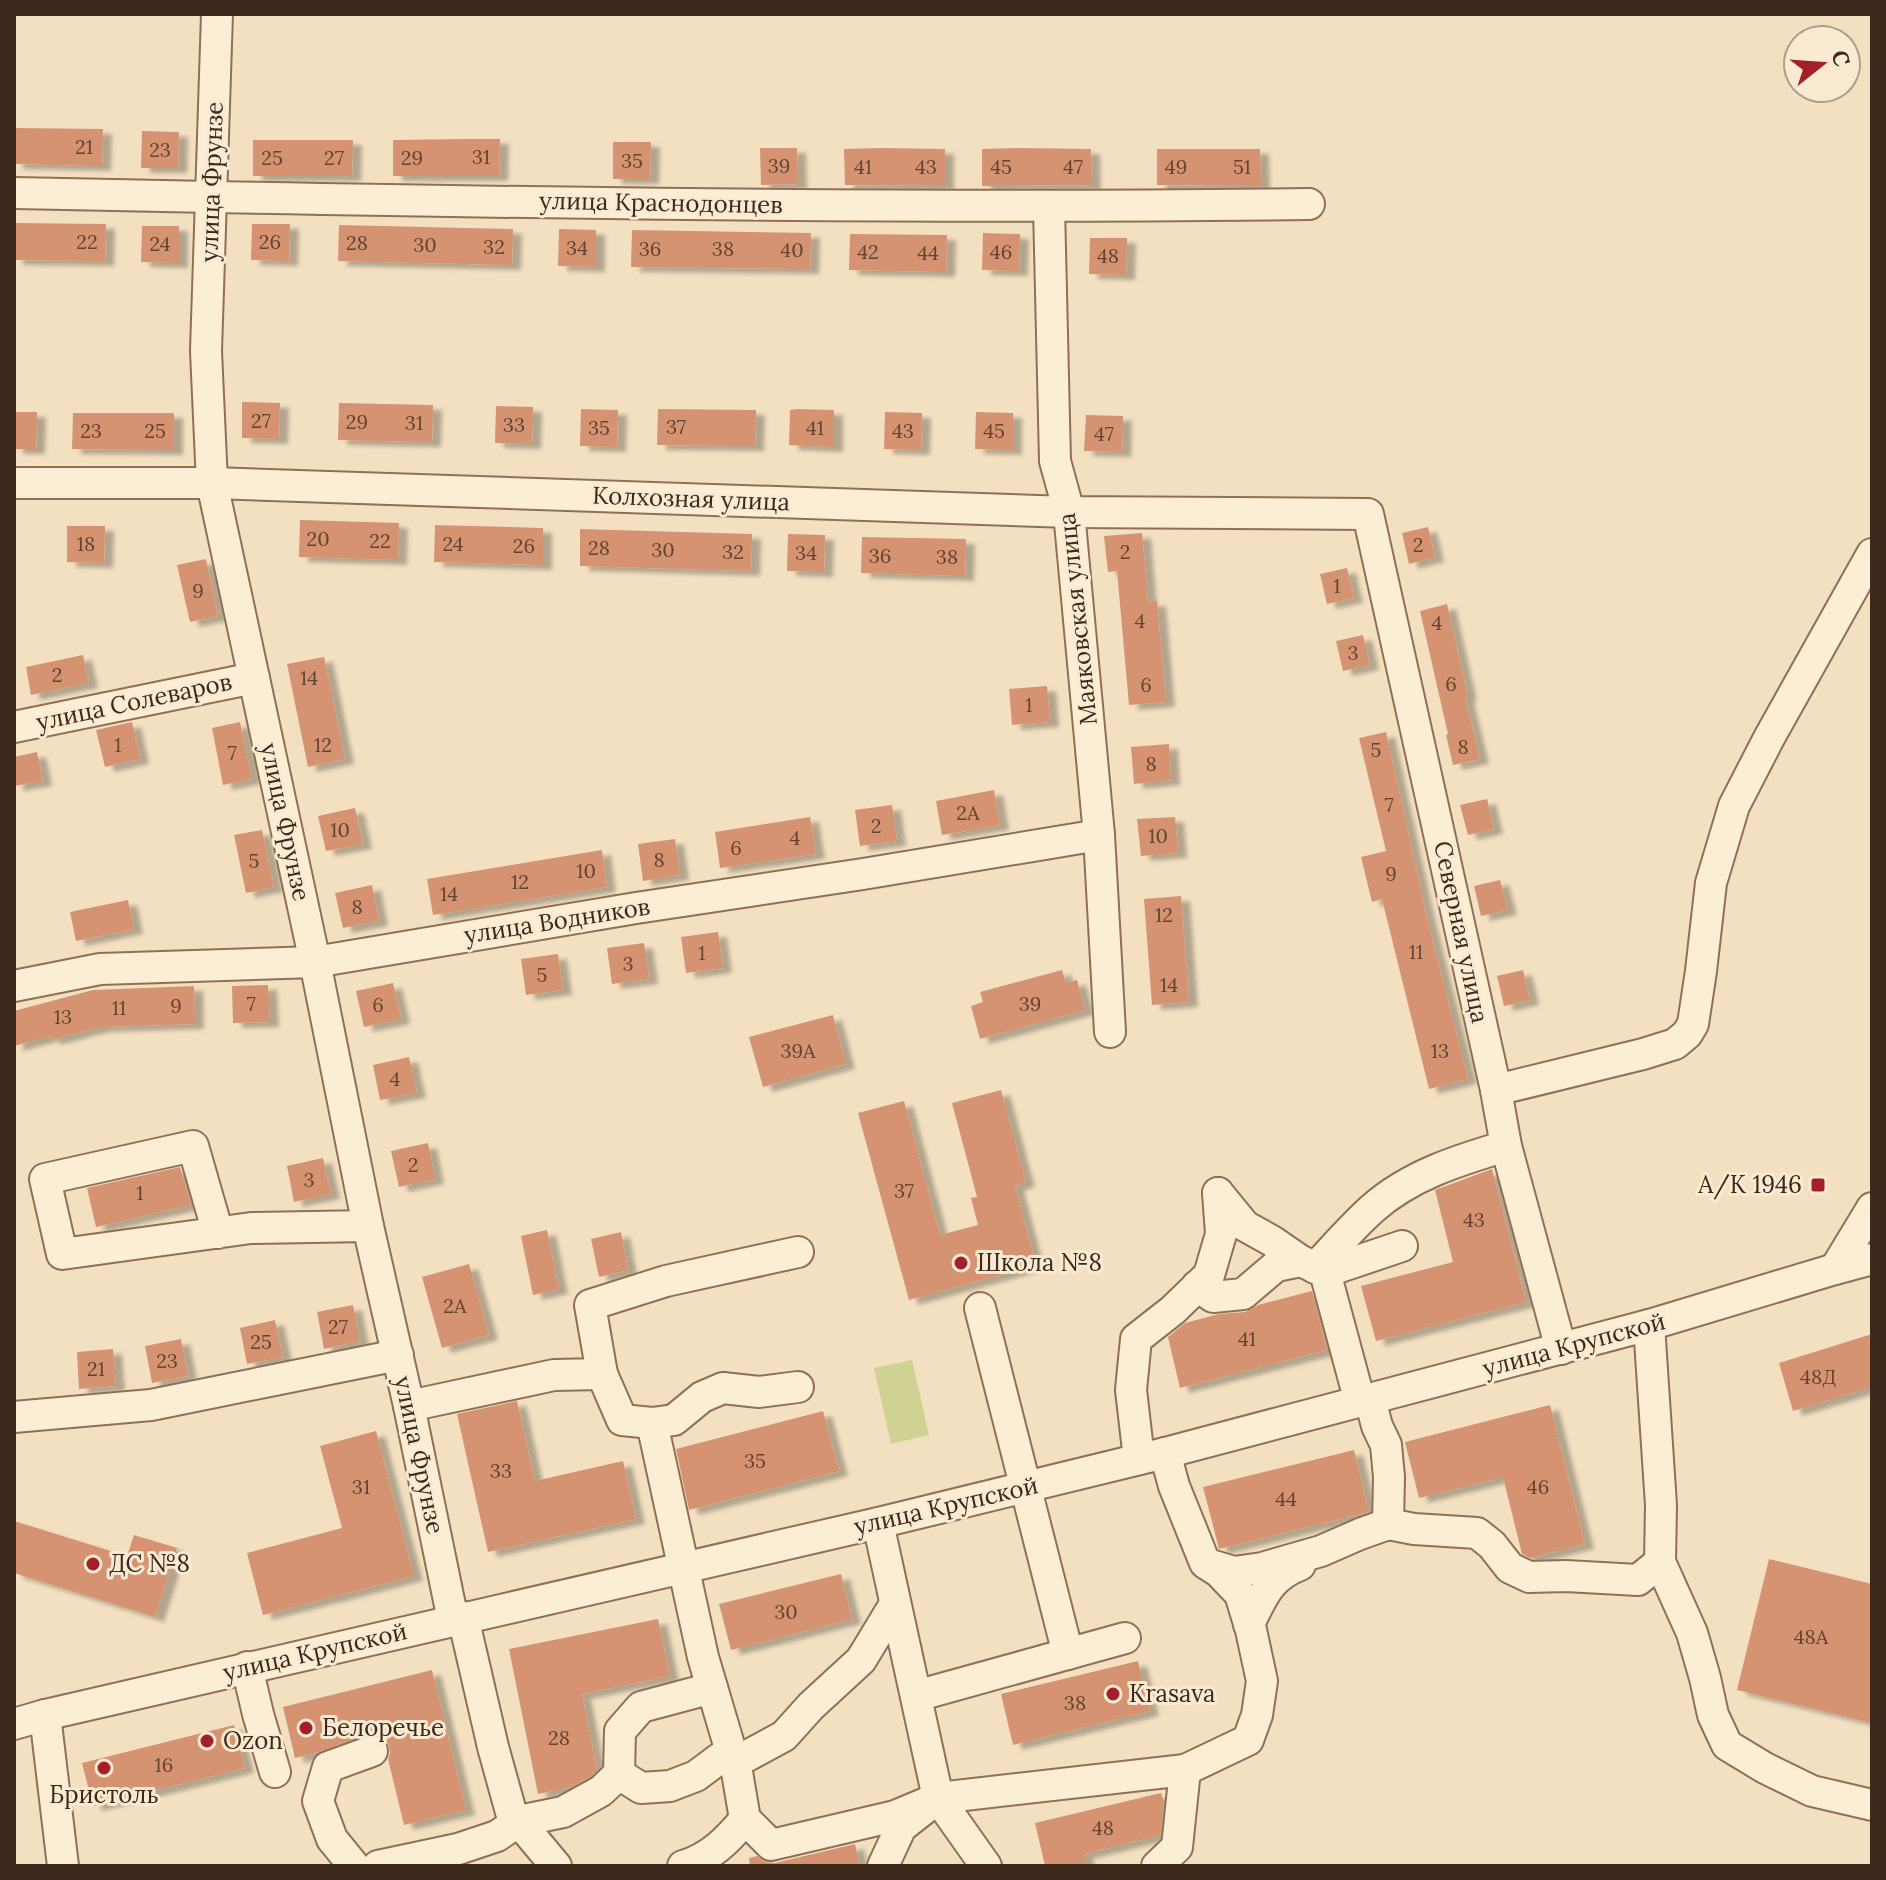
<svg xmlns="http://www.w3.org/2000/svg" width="1886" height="1880" viewBox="0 0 1886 1880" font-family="Lora,serif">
  <defs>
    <filter id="shadow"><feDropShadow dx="9" dy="5" stdDeviation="2" flood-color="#0004"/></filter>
  </defs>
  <rect width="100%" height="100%" fill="#f3e0c1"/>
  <path fill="#d0d293" d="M 912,1360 L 929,1435 L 891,1444 L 874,1368 Z"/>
  <g fill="#d59372" filter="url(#shadow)">
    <path d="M 14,128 L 103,129 L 102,166 L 14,164 Z"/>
    <path d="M 142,131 L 179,132 L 178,168 L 141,168 Z"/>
    <path d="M 462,139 L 500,139 L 499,176 L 393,176 L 393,140 Z"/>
    <path d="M 253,140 L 353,140 L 352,176 L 253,176 Z"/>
    <path d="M 613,142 L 651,142 L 650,179 L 613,179 Z"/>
    <path d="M 760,148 L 797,148 L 798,184 L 761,185 Z"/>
    <path d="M 882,148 L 945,149 L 945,186 L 845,185 L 844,149 Z"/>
    <path d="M 1019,148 L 1091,149 L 1092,185 L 982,186 L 982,149 Z"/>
    <path d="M 1157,149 L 1260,149 L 1261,186 L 1157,185 Z"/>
    <path d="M 14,223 L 106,224 L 105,261 L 14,260 Z"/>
    <path d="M 252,224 L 290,224 L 289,261 L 251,260 Z"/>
    <path d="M 339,225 L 513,229 L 512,265 L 338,261 Z"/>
    <path d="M 142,226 L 179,226 L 179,263 L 141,262 Z"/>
    <path d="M 559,229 L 596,230 L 596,267 L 558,266 Z"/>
    <path d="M 632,230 L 811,233 L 810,269 L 631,267 Z"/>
    <path d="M 983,233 L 1020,234 L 1019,271 L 982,270 Z"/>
    <path d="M 850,234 L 947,235 L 946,272 L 849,270 Z"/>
    <path d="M 1090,238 L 1127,238 L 1126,275 L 1089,274 Z"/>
    <path d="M 242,402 L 280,403 L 279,439 L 242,438 Z"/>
    <path d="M 339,403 L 433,405 L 432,442 L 338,440 Z"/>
    <path d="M 496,406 L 533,407 L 532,444 L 495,443 Z"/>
    <path d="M 581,409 L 618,410 L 617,447 L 580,446 Z"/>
    <path d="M 658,409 L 756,410 L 755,446 L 657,445 Z"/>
    <path d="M 797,409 L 834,410 L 834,447 L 789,445 L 790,410 Z"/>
    <path d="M 14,412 L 37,412 L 36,449 L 14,449 Z"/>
    <path d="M 885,412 L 922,413 L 921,450 L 884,449 Z"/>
    <path d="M 976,412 L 1013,413 L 1013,450 L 975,449 Z"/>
    <path d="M 73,413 L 174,413 L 174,450 L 72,449 Z"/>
    <path d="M 1086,415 L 1123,416 L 1122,452 L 1084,451 Z"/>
    <path d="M 300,520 L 399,523 L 398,560 L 299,557 Z"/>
    <path d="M 435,525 L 543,528 L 543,565 L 434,562 Z"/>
    <path d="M 67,526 L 105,526 L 104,563 L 67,562 Z"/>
    <path d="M 1428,527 L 1435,557 L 1409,564 L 1402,533 Z"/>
    <path d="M 580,529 L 752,534 L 751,571 L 580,566 Z"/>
    <path d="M 1142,533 L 1148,602 L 1157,601 L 1166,702 L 1129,705 L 1117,571 L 1108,572 L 1104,536 Z"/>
    <path d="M 788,534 L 825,535 L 824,572 L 787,571 Z"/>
    <path d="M 862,537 L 966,539 L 965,576 L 861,573 Z"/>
    <path d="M 206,559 L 218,616 L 190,622 L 177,565 Z"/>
    <path d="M 1347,568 L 1354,598 L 1327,604 L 1320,574 Z"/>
    <path d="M 1447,604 L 1468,696 L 1465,697 L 1480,759 L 1453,765 L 1446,735 L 1448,734 L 1420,611 Z"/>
    <path d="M 1363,635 L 1370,665 L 1343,671 L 1336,641 Z"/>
    <path d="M 83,655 L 89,683 L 31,695 L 26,667 Z"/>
    <path d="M 324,657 L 345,759 L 308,767 L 287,664 Z"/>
    <path d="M 1047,686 L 1050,722 L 1012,725 L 1009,689 Z"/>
    <path d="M 132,722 L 140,759 L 105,767 L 96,730 Z"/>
    <path d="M 240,722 L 252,779 L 223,785 L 212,728 Z"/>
    <path d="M 1386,732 L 1426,914 L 1468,1079 L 1429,1089 L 1382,899 L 1372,902 L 1361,857 L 1386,851 L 1359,738 Z"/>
    <path d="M 1169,744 L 1171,780 L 1134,784 L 1131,747 Z"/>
    <path d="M 37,752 L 43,781 L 14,786 L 14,757 Z"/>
    <path d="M 994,790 L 1000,825 L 942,835 L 936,801 Z"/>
    <path d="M 1487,799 L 1494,829 L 1468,835 L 1460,805 Z"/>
    <path d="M 892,805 L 897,841 L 860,846 L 855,810 Z"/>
    <path d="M 355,808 L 363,844 L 326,851 L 318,816 Z"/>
    <path d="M 810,817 L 816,854 L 720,868 L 715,832 Z"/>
    <path d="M 1175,817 L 1178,853 L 1141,856 L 1137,819 Z"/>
    <path d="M 262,830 L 274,887 L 246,893 L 234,835 Z"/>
    <path d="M 675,839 L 680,875 L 643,881 L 638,844 Z"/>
    <path d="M 602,850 L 607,887 L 433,915 L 427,879 Z"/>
    <path d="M 1500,880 L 1508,910 L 1481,916 L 1474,886 Z"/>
    <path d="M 372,885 L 379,921 L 343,928 L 335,893 Z"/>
    <path d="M 1181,896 L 1189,1002 L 1152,1005 L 1144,899 Z"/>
    <path d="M 128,900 L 134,929 L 76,941 L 70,912 Z"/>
    <path d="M 718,932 L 723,968 L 686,973 L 681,937 Z"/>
    <path d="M 644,943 L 649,979 L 612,984 L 607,948 Z"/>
    <path d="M 558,954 L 563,990 L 526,995 L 521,959 Z"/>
    <path d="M 1062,970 L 1066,983 L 1077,980 L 1085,1010 L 980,1039 L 971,1006 L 983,1002 L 980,992 Z"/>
    <path d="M 1523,970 L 1530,1000 L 1504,1006 L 1497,976 Z"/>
    <path d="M 393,983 L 401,1019 L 364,1027 L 356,991 Z"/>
    <path d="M 268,985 L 270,1022 L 233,1023 L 232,986 Z"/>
    <path d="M 194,986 L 195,1024 L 100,1027 L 51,1040 L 50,1036 L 14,1046 L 14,1011 L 93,990 Z"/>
    <path d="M 833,1015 L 846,1064 L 763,1087 L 749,1037 Z"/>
    <path d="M 409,1057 L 417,1093 L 380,1100 L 373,1065 Z"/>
    <path d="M 1001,1090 L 1026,1182 L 1015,1186 L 1036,1265 L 909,1300 L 858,1113 L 904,1101 L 940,1235 L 978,1225 L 971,1198 L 977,1197 L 952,1103 Z"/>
    <path d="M 428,1143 L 435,1179 L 399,1187 L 391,1151 Z"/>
    <path d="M 323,1158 L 331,1194 L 294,1202 L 287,1166 Z"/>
    <path d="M 180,1167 L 191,1205 L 96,1227 L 87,1188 Z"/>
    <path d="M 1492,1169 L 1526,1302 L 1376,1341 L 1361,1286 L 1453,1262 L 1435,1190 Z"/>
    <path d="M 547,1230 L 559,1289 L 533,1295 L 521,1236 Z"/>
    <path d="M 621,1232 L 628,1270 L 599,1277 L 591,1239 Z"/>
    <path d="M 469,1264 L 489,1335 L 442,1348 L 422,1277 Z"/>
    <path d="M 1312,1291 L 1327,1350 L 1180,1388 L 1168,1337 L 1185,1323 L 1219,1314 L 1245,1312 L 1258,1305 Z"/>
    <path d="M 353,1305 L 360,1341 L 324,1349 L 317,1312 Z"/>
    <path d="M 275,1320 L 283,1357 L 247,1364 L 240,1328 Z"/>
    <path d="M 1872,1334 L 1872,1387 L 1793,1411 L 1779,1363 Z"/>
    <path d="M 181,1339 L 188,1376 L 152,1383 L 145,1346 Z"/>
    <path d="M 113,1349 L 116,1386 L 79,1389 L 77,1352 Z"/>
    <path d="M 517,1401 L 535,1481 L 623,1461 L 636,1519 L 488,1552 L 457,1414 Z"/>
    <path d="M 1550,1405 L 1585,1544 L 1530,1558 L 1522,1554 L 1503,1477 L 1419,1498 L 1405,1442 Z"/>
    <path d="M 823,1411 L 839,1471 L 689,1510 L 676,1449 Z"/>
    <path d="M 376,1431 L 414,1576 L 263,1615 L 247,1553 L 342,1528 L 320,1446 Z"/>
    <path d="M 1354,1450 L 1369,1512 L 1219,1549 L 1203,1487 Z"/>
    <path d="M 14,1521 L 127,1556 L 134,1535 L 177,1548 L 155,1617 L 14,1573 Z"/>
    <path d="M 1769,1559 L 1872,1584 L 1872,1723 L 1737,1690 Z"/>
    <path d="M 841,1574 L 852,1619 L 731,1650 L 719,1604 Z"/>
    <path d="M 658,1619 L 670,1676 L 582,1694 L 597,1770 L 590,1776 L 571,1787 L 538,1794 L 509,1649 Z"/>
    <path d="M 1138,1661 L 1150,1711 L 1013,1745 L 1001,1694 Z"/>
    <path d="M 432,1670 L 466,1810 L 404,1825 L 388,1759 L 390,1753 L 389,1746 L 384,1738 L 376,1734 L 366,1734 L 319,1752 L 295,1758 L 283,1707 Z"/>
    <path d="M 234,1725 L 245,1768 L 93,1806 L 82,1763 Z"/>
    <path d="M 1161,1793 L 1164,1802 L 1160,1835 L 1084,1854 L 1087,1866 L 1045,1866 L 1035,1823 Z"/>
    <path d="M 855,1844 L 860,1866 L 750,1866 L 749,1858 L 757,1856 L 765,1862 L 775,1863 Z"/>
  </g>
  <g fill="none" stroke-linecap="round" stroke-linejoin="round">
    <defs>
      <g id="minor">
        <path d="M 217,14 L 206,351 L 212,483 L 315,962 L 368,1226 L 409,1406 L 453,1620"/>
        <path d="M 14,193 C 445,202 877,209 1309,204"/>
        <path d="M 1049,207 L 1055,461 L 1069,512 L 1099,835 L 1110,1032"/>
        <path d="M 14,483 L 212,483 L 1069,512 L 1368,514 L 1496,1090 L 1506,1146 L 1561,1349"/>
        <path d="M 14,727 L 254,678"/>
        <path d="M 14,986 L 100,969 L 315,962 L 636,908 L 863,874 L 1099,835"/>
        <path d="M 1496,1090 L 1643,1054 L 1675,1044 L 1687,1034 L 1693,1024 L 1701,971 L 1711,883 L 1734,806 L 1769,738 L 1872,554"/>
        <path d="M 1218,1193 L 1245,1226 L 1272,1241 L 1301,1261"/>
        <path d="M 218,1233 L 193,1146 L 45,1179 L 62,1254 L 251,1228 L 368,1226"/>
        <path d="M 1315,1268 C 1334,1248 1352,1227 1372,1209 C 1410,1175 1459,1160 1506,1146"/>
        <path d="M 1835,1269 L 1872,1208"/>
        <path d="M 1197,1286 L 1213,1297 L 1243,1294 L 1276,1266 L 1301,1261 L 1325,1272"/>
        <path d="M 980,1308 L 1068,1654"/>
        <path d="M 602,1374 L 622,1420 L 652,1423 L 674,1420 L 702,1397 L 723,1388 L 759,1392 L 798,1387"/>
        <path d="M 1360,1402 L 1325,1272 L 1402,1246"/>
        <path d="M 409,1406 L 554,1375 L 602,1374 L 590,1305 L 666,1281 L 798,1252"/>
        <path d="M 14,1417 L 151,1405 L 398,1355"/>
        <path d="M 652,1423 L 703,1657 L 737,1772 L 745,1819 L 771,1845 L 895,1816 L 938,1798 L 1185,1770 L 1177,1847 L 1157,1866"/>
        <path d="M 1165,1453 L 1174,1486 L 1205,1563 L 1219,1572 L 1240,1594 L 1251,1630 L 1262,1681 L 1257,1715 L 1248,1740 L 1185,1770"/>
        <path d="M 1139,1459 L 1131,1390 L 1136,1339 L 1173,1310 L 1209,1275 L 1221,1234 L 1218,1193"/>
        <path d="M 878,1523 L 938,1798 L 986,1866"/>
        <path d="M 1388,1524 L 1414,1529 L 1477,1533 L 1492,1545 L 1510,1568 L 1529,1577 L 1566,1576 L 1638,1580 L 1660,1562 L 1661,1505 L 1649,1325"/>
        <path d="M 1660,1562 L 1692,1633 L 1705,1678 L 1713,1715 L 1727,1745 L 1765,1768 L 1812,1791 L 1872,1805"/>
        <path d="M 1207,1564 L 1234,1572 L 1262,1568 L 1321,1551 L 1360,1534 L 1388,1524 L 1389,1477 L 1386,1445 L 1377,1426 L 1370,1399"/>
        <path d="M 463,1617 L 493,1747 L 511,1812 L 556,1866"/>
        <path d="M 1249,1624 C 1263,1596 1269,1577 1300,1565"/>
        <path d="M 247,1667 L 258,1714 L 275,1772"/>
        <path d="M 916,1696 L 1125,1638"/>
        <path d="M 45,1715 L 63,1866"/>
        <path d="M 14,1724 L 45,1715 L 878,1523 L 1165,1453 L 1649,1325 L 1835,1269 L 1872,1259"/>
        <path d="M 619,1774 L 641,1788 L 670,1786 L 696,1776 L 720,1758 L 747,1756 L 784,1736 L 811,1706 L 861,1660 L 895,1604"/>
        <path d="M 354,1866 L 332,1839 L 318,1801 L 328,1767 L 372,1751"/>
        <path d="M 378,1866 L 458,1849 L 497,1836 L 519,1821 L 563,1812 L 601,1791 L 619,1774 L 620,1731 L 641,1707 L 712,1688"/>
        <path d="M 683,1866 C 710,1858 728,1840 745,1819"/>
        <path d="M 883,1866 L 901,1827 L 924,1809"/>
      </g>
    </defs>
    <use href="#minor" stroke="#8f7056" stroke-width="34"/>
    <use href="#minor" stroke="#fceed5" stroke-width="30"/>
  </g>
  <g fill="#a51f2b" stroke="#f9ead1" stroke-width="3">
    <rect x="1810" y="1177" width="16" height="16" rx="4"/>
    <circle cx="961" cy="1263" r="8"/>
    <circle cx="93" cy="1564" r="8"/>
    <circle cx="1113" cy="1694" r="8"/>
    <circle cx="306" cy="1728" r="8"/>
    <circle cx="207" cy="1741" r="8"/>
    <circle cx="104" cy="1768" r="8"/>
  </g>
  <g text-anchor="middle" stroke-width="6" stroke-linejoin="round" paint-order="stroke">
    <g font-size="20" fill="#634432">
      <text x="84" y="154">21</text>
      <text x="160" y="157">23</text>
      <text x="481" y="164">31</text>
      <text x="272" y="165">25</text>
      <text x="334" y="165">27</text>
      <text x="412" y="165">29</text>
      <text x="632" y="168">35</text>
      <text x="779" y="173">39</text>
      <text x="863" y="174">41</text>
      <text x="926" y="174">43</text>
      <text x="1001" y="174">45</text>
      <text x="1073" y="174">47</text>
      <text x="1176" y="174">49</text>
      <text x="1242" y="174">51</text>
      <text x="87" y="249">22</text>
      <text x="270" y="249">26</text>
      <text x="357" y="250">28</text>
      <text x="160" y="251">24</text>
      <text x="425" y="252">30</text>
      <text x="494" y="254">32</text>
      <text x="577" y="255">34</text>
      <text x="650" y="256">36</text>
      <text x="723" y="256">38</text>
      <text x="792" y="257">40</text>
      <text x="868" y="259">42</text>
      <text x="1001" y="259">46</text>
      <text x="928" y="260">44</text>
      <text x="1108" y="263">48</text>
      <text x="261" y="428">27</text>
      <text x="357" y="429">29</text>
      <text x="414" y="430">31</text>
      <text x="514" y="432">33</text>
      <text x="676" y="434">37</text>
      <text x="599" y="435">35</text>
      <text x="815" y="435">41</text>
      <text x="91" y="438">23</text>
      <text x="155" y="438">25</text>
      <text x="903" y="438">43</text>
      <text x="994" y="438">45</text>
      <text x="1104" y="441">47</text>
      <text x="318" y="546">20</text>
      <text x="380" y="548">22</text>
      <text x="86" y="551">18</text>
      <text x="453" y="551">24</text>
      <text x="1418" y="552">2</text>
      <text x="524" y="553">26</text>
      <text x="599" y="555">28</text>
      <text x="663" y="557">30</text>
      <text x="733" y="559">32</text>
      <text x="1125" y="559">2</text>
      <text x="806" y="560">34</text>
      <text x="880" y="563">36</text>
      <text x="947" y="564">38</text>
      <text x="1337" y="593">1</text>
      <text x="198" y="598">9</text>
      <text x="1140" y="628">4</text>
      <text x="1437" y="630">4</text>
      <text x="1353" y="660">3</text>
      <text x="57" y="682">2</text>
      <text x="309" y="685">14</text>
      <text x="1451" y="691">6</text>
      <text x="1146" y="692">6</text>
      <text x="1029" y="712">1</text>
      <text x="118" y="752">1</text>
      <text x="323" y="752">12</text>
      <text x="1463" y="754">8</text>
      <text x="1376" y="757">5</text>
      <text x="232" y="760">7</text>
      <text x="1151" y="771">8</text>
      <text x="1389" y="812">7</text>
      <text x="968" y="820">2А</text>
      <text x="876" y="833">2</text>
      <text x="340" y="837">10</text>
      <text x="1158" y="843">10</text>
      <text x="795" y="845">4</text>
      <text x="736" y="855">6</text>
      <text x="659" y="867">8</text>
      <text x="254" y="868">5</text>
      <text x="586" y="878">10</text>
      <text x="1391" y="881">9</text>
      <text x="520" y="889">12</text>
      <text x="449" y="901">14</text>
      <text x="357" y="914">8</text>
      <text x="1164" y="922">12</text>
      <text x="1416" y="959">11</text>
      <text x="702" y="960">1</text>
      <text x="628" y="971">3</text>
      <text x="542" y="982">5</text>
      <text x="1169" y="992">14</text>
      <text x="251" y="1011">7</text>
      <text x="1030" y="1011">39</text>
      <text x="378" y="1012">6</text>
      <text x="176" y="1013">9</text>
      <text x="119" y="1015">11</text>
      <text x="63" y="1024">13</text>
      <text x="798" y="1058">39А</text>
      <text x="1440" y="1058">13</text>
      <text x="395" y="1086">4</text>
      <text x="413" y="1172">2</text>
      <text x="309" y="1187">3</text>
      <text x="904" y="1198">37</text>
      <text x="140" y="1200">1</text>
      <text x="1474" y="1227">43</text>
      <text x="455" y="1313">2А</text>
      <text x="338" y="1334">27</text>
      <text x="1247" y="1346">41</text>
      <text x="261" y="1349">25</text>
      <text x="167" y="1368">23</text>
      <text x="96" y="1376">21</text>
      <text x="1818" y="1384">48Д</text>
      <text x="755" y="1468">35</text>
      <text x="501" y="1478">33</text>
      <text x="361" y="1494">31</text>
      <text x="1538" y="1494">46</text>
      <text x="1286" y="1506">44</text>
      <text x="786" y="1619">30</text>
      <text x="1811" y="1644">48А</text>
      <text x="1075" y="1710">38</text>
      <text x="559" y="1745">28</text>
      <text x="164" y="1772">16</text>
      <text x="1103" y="1835">48</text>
    </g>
    <g font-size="24" fill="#3d291c" stroke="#f9ead1">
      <text transform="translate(212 182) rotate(-88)" y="8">улица Фрунзе</text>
      <text transform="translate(661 203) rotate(1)" y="8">улица Краснодонцев</text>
      <text transform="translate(691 499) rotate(2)" y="8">Колхозная улица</text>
      <text transform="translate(1078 619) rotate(-96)" y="8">Маяковская улица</text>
      <text transform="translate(134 702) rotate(-12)" y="8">улица Солеваров</text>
      <text transform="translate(285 822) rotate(78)" y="8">улица Фрунзе</text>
      <text transform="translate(557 921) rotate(-9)" y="8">улица Водников</text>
      <text transform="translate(1461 932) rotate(78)" y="8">Северная улица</text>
      <text transform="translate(1574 1345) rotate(-15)" y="8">улица Крупской</text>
      <text transform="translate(419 1455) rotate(78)" y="8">улица Фрунзе</text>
      <text transform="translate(946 1506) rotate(-13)" y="8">улица Крупской</text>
      <text transform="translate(315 1652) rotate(-13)" y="8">улица Крупской</text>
    </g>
    <g font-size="24" fill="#3d291c" stroke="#f9ead1" text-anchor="start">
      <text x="1802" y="1193" text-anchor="end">А/К 1946</text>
      <text x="977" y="1271">Школа №8</text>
      <text x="109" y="1572">ДС №8</text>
      <text x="1129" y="1702">Krasava</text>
      <text x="322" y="1736">Белоречье</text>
      <text x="223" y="1749">Ozon</text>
      <text x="104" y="1803" text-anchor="middle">Бристоль</text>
    </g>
  </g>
  <rect width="1886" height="1880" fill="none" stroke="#3d291c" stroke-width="32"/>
  <g transform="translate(1822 64) rotate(73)"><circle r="38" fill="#f9ead1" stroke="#ae9d89" stroke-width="2"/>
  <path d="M0-6L14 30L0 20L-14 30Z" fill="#a51f2b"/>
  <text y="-12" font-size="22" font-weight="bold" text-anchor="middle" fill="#3d291c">С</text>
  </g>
</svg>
